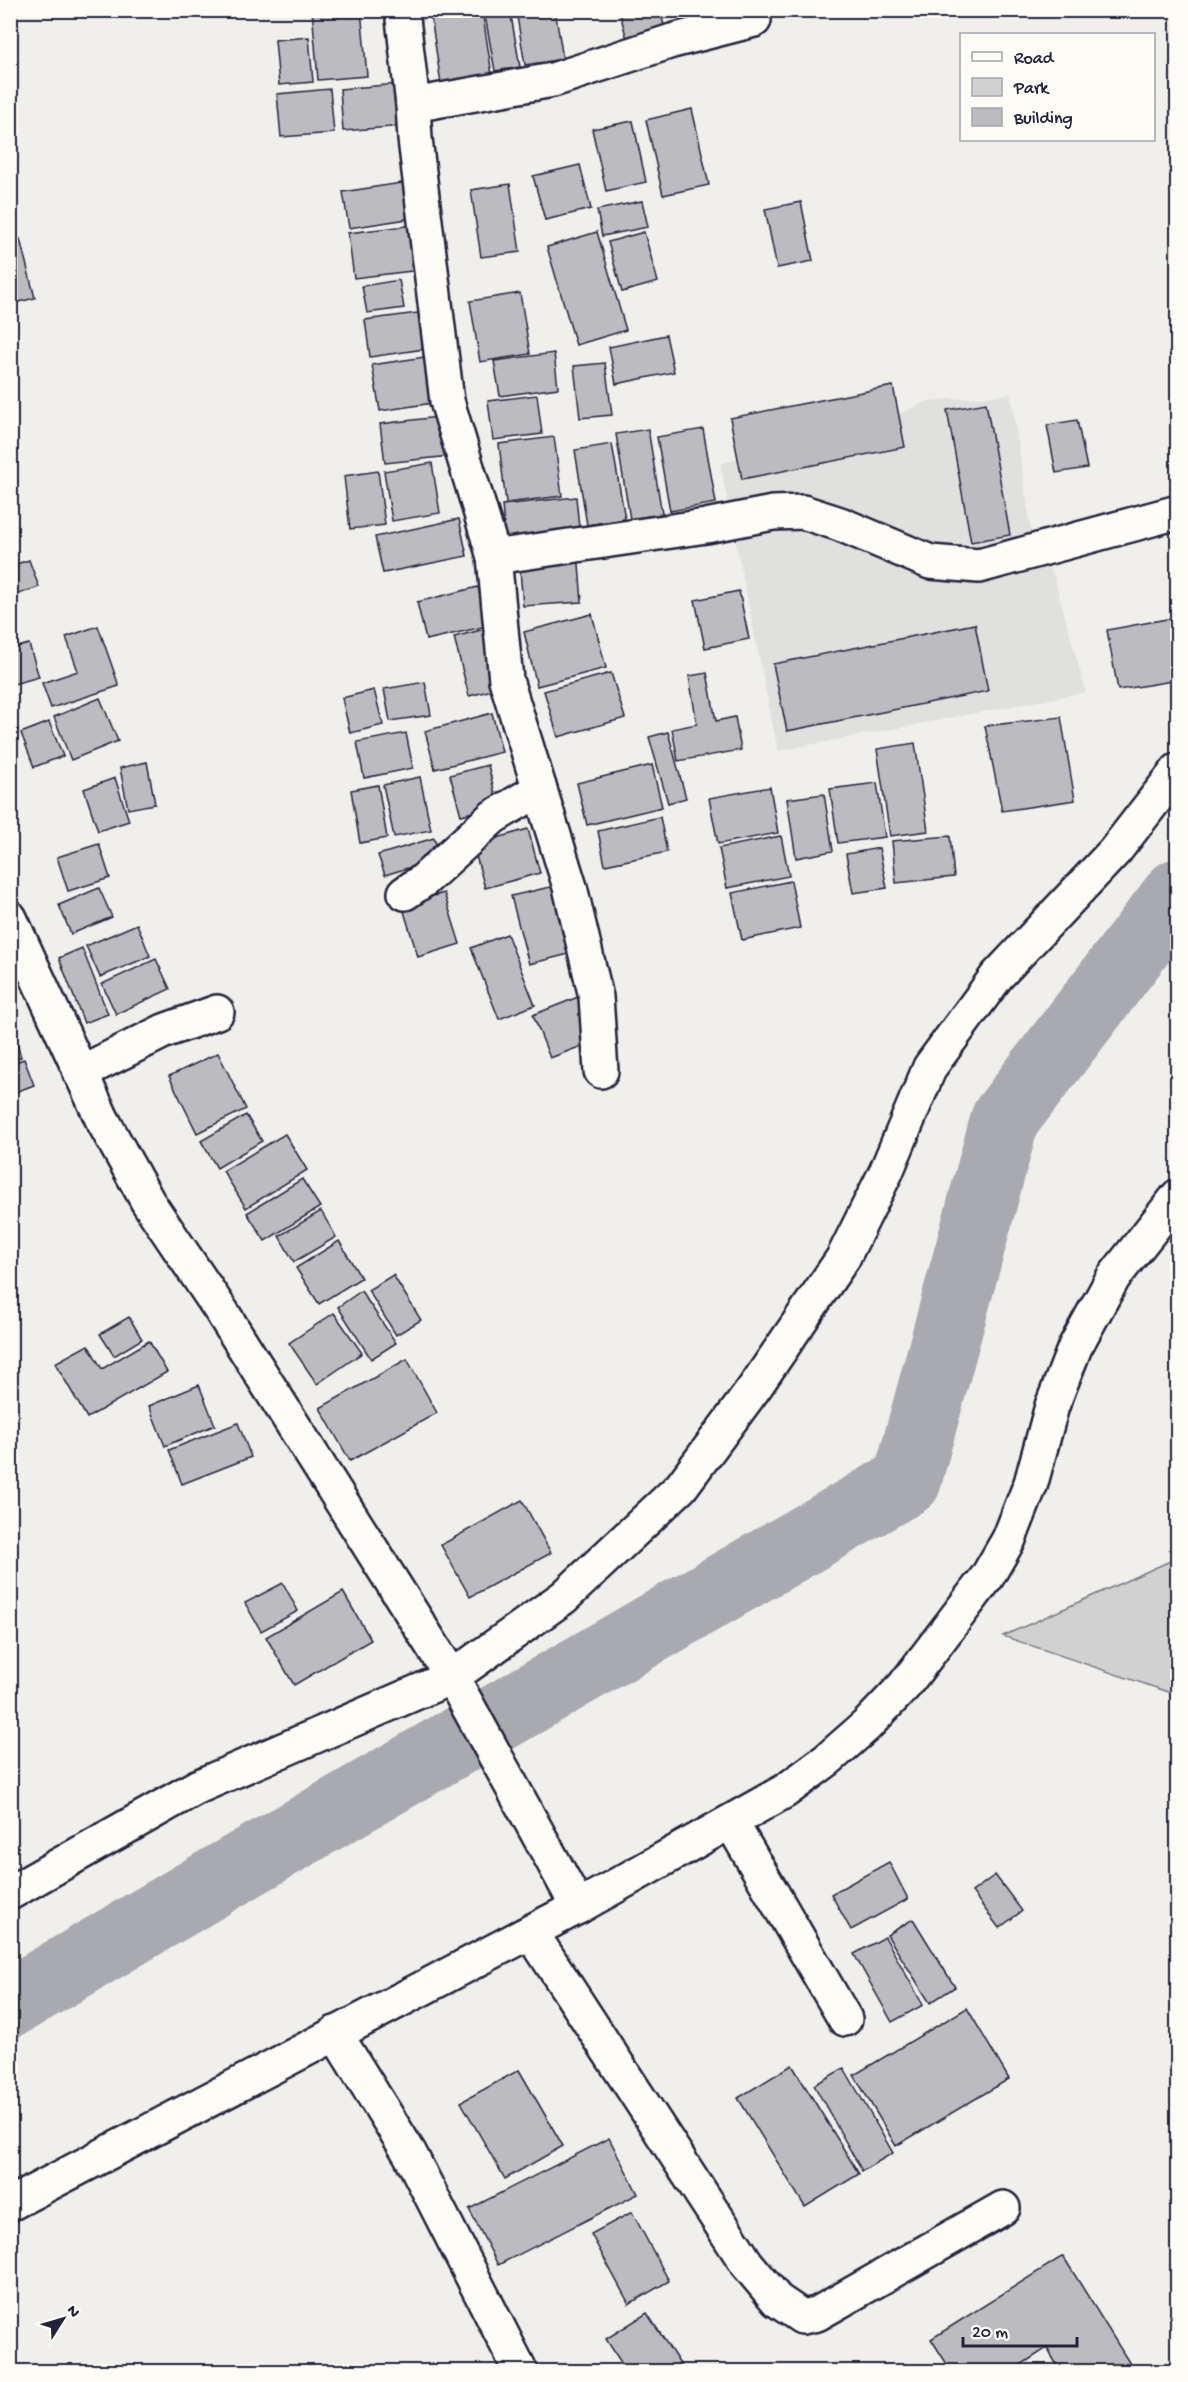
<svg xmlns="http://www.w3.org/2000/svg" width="1188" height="2382" viewBox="0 0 1188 2382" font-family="'Gochi Hand',sans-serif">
  <rect width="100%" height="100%" fill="#f0efec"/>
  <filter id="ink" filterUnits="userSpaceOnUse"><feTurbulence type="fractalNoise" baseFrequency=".0167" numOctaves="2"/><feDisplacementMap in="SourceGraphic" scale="12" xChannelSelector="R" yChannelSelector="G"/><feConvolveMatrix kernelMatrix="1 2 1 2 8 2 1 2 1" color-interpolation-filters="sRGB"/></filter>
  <g filter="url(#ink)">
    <path fill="#e0e0df" d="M 1011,394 L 1031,531 L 1054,577 L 1086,692 L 778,751 L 720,464 L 904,412 L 928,401 Z"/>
    <path fill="#d2d1d1" stroke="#7a7a86" stroke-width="1.5" d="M 1177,1558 L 1177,1695 L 1003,1636 Z"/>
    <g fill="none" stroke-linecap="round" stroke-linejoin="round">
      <path stroke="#a9a9b0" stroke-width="69" d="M 10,2003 L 227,1875 L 907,1481 L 1005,1119 L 1178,893"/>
    </g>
    <g fill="#bcbcc0" stroke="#22223b" stroke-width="1.5">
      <path d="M 312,10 L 361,10 L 367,76 L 318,80 Z"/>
      <path d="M 430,10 L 482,10 L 492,75 L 441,83 Z"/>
      <path d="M 484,10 L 510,10 L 520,67 L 495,71 Z"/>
      <path d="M 516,10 L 555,10 L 563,59 L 525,65 Z"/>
      <path d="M 619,10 L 660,10 L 665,29 L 627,39 Z"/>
      <path d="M 309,37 L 313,82 L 279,85 L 275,40 Z"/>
      <path d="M 398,84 L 402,126 L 343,131 L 340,89 Z"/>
      <path d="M 330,89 L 334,133 L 281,137 L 277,94 Z"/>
      <path d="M 692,109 L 709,185 L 663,195 L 646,120 Z"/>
      <path d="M 633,121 L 646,182 L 606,191 L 592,129 Z"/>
      <path d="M 580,165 L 591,209 L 545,220 L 533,176 Z"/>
      <path d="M 408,182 L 414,218 L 349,228 L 343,192 Z"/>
      <path d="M 510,184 L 520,252 L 481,257 L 471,190 Z"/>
      <path d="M 642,201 L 648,227 L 602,236 L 597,210 Z"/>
      <path d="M 801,202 L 813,261 L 777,268 L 765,209 Z"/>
      <path d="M 414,225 L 420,270 L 354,278 L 348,233 Z"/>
      <path d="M 597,232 L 626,330 L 576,345 L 547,247 Z"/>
      <path d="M 644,232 L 658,282 L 622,292 L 608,242 Z"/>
      <path d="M 20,239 L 35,298 L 10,304 L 10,241 Z"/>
      <path d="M 399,280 L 404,308 L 367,313 L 362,286 Z"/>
      <path d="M 520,293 L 530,354 L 480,362 L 470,301 Z"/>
      <path d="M 425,312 L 431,348 L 370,357 L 365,320 Z"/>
      <path d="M 666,335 L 674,372 L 616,384 L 609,347 Z"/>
      <path d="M 554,353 L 558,388 L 500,396 L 494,361 Z"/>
      <path d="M 431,356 L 439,402 L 380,411 L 372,365 Z"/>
      <path d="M 605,363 L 612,415 L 580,418 L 574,366 Z"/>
      <path d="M 893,386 L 905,447 L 742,479 L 730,418 Z"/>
      <path d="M 537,395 L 542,434 L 493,440 L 488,401 Z"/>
      <path d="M 986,403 L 1010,535 L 971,542 L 947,410 Z"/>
      <path d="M 446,416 L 450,456 L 385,463 L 380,424 Z"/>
      <path d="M 1077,420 L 1087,468 L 1056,473 L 1047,425 Z"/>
      <path d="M 648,429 L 662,514 L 630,519 L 616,434 Z"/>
      <path d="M 703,429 L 716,503 L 670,511 L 657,437 Z"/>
      <path d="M 554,437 L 562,496 L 506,503 L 499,444 Z"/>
      <path d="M 612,444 L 625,519 L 587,525 L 575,450 Z"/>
      <path d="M 432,463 L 440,513 L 392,521 L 384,471 Z"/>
      <path d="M 378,471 L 385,525 L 350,529 L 344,476 Z"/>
      <path d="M 576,497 L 580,538 L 506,547 L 502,505 Z"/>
      <path d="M 459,519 L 467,556 L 383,573 L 375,537 Z"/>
      <path d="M 578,552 L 582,602 L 523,606 L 519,557 Z"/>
      <path d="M 29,560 L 39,587 L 10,597 L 10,566 Z"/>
      <path d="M 478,587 L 487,626 L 426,640 L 417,602 Z"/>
      <path d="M 739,591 L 749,639 L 705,648 L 695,600 Z"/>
      <path d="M 592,614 L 606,668 L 537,686 L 524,632 Z"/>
      <path d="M 1178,617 L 1178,680 L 1118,690 L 1107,630 Z"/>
      <path d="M 975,624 L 988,691 L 787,731 L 773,664 Z"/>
      <path d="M 98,626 L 119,686 L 51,708 L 42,683 L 78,671 L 66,637 Z"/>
      <path d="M 485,629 L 500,688 L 469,696 L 454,637 Z"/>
      <path d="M 29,644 L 39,677 L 10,685 L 10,649 Z"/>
      <path d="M 611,673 L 625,718 L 558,737 L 544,691 Z"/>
      <path d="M 707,673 L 716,721 L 735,717 L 741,750 L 678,761 L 672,729 L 697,724 L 689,676 Z"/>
      <path d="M 425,682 L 431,715 L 390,721 L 384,689 Z"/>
      <path d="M 374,690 L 383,725 L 350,733 L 342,698 Z"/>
      <path d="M 100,698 L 118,741 L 71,760 L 54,717 Z"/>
      <path d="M 10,707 L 18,730 L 10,733 Z"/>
      <path d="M 492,713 L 502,752 L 435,769 L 425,731 Z"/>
      <path d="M 1061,717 L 1075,800 L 1002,811 L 985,726 Z"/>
      <path d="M 49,722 L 63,756 L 34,767 L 21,733 Z"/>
      <path d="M 668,732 L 686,798 L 668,803 L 649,737 Z"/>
      <path d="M 406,733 L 413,768 L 364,778 L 357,742 Z"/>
      <path d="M 915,743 L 928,831 L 890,836 L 877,749 Z"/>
      <path d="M 147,762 L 155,804 L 128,809 L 120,768 Z"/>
      <path d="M 488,765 L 498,806 L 461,815 L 450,775 Z"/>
      <path d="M 652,765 L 662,807 L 587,825 L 577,783 Z"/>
      <path d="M 420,777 L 431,830 L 394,837 L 383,785 Z"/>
      <path d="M 115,778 L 129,821 L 98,831 L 84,789 Z"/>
      <path d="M 877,783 L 885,837 L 838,843 L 830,789 Z"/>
      <path d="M 378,785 L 387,838 L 360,843 L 351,790 Z"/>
      <path d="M 770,787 L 778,833 L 718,844 L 709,798 Z"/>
      <path d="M 824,794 L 833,851 L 796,858 L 787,799 Z"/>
      <path d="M 660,817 L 667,852 L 605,865 L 598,831 Z"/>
      <path d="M 528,829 L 540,873 L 485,888 L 473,845 Z"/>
      <path d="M 781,836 L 789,876 L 727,888 L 719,848 Z"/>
      <path d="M 950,836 L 954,877 L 896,883 L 892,841 Z"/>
      <path d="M 434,838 L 440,858 L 385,875 L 378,855 Z"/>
      <path d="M 99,844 L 110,878 L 68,891 L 57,857 Z"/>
      <path d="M 879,848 L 887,888 L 853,893 L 846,854 Z"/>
      <path d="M 791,881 L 800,928 L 742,940 L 732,893 Z"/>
      <path d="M 559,885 L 577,952 L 529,964 L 511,896 Z"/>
      <path d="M 99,888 L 112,917 L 71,934 L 59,905 Z"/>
      <path d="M 444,893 L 460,944 L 418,957 L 402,905 Z"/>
      <path d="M 137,924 L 150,956 L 100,977 L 86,946 Z"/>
      <path d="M 507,934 L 535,1005 L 499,1019 L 471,948 Z"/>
      <path d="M 82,948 L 108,1014 L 84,1023 L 59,958 Z"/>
      <path d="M 156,959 L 170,989 L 116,1014 L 102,984 Z"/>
      <path d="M 578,997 L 595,1041 L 550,1058 L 533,1015 Z"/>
      <path d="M 14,1032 L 21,1057 L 10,1061 L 10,1033 Z"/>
      <path d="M 218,1053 L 246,1109 L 197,1133 L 169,1076 Z"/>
      <path d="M 24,1059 L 34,1085 L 10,1094 L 10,1064 Z"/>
      <path d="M 246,1115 L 262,1141 L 217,1168 L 201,1141 Z"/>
      <path d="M 285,1134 L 307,1170 L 246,1208 L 223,1171 Z"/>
      <path d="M 302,1179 L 320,1207 L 265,1241 L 247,1213 Z"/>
      <path d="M 321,1211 L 336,1237 L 294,1262 L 279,1236 Z"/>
      <path d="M 339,1241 L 361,1278 L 319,1304 L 296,1268 Z"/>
      <path d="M 393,1275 L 421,1320 L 396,1335 L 368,1290 Z"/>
      <path d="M 361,1291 L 396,1343 L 371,1359 L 338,1307 Z"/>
      <path d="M 334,1313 L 362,1353 L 317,1384 L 289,1343 Z"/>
      <path d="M 129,1317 L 142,1339 L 114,1356 L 100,1334 Z"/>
      <path d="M 149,1341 L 167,1372 L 87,1418 L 55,1363 L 88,1345 L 102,1369 Z"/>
      <path d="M 407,1359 L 437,1413 L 350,1461 L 320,1408 Z"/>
      <path d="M 199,1385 L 215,1425 L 165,1446 L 149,1406 Z"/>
      <path d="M 238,1423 L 251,1457 L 182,1484 L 169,1450 Z"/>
      <path d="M 522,1500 L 551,1553 L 470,1597 L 441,1545 Z"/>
      <path d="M 283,1583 L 298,1611 L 261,1631 L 245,1603 Z"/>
      <path d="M 343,1592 L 371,1640 L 294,1685 L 266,1637 Z"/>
      <path d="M 889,1862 L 908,1899 L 851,1930 L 831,1894 Z"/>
      <path d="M 995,1875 L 1022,1911 L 999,1928 L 972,1892 Z"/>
      <path d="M 913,1919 L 955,1987 L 930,2003 L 887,1935 Z"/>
      <path d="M 885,1937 L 923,2005 L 892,2022 L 854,1954 Z"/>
      <path d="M 967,2008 L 1009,2079 L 896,2146 L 854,2075 Z"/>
      <path d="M 792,2065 L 859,2174 L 805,2207 L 738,2098 Z"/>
      <path d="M 844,2068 L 893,2153 L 862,2171 L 814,2085 Z"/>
      <path d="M 519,2070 L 563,2146 L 505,2179 L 461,2102 Z"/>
      <path d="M 609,2138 L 638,2194 L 498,2265 L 469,2209 Z"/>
      <path d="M 632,2212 L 669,2281 L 629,2304 L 591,2234 Z"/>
      <path d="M 1063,2256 L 1135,2372 L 1061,2372 L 1047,2348 L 1010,2372 L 952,2372 L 931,2339 Z"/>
      <path d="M 647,2313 L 685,2372 L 627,2372 L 606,2339 Z"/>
    </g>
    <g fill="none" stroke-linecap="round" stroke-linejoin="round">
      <defs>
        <g id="minor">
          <path d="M 402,10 L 413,105 L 415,139 L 447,401 L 494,557 L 506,680 L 570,887 L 596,997 L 601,1071"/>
          <path d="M 413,105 L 553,80 L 672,41 L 754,20"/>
          <path d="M 494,557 L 706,526 L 773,513 L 803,512 L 840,524 L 930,562 L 979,566 L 1178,512"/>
          <path d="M 405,893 L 424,880 L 493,817 L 540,789"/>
          <path d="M 10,918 L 102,1119 L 148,1202 L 222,1312 L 452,1677 L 578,1907"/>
          <path d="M 80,1073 L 164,1031 L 217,1012"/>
          <path d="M 731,1822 L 845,2019"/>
          <path d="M 10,1893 L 197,1787 L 452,1677 L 564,1597 L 681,1487 L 755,1387 L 843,1258 L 886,1172 L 930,1067 L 997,976 L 1115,851 L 1178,770"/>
          <path d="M 531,1932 L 747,2264 L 777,2300 L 802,2317 L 817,2314 L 1003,2208"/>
          <path d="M 335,2033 L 410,2154 L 521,2372"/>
          <path d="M 10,2204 L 578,1907 L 785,1791 L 827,1760 L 867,1725 L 904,1686 L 987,1577 L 1009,1539 L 1031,1483 L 1052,1406 L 1075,1347 L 1113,1278 L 1178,1196"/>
        </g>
      </defs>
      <use href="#minor" stroke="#22223b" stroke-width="38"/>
      <use href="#minor" stroke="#fdfcf7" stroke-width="33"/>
    </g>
  </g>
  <rect width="1188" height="2382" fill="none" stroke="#fdfcf7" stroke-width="36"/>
  <rect x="18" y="18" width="1152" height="2346" fill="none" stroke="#22223b" stroke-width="2" filter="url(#ink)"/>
  <rect x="960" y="33" width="195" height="108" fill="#fdfcf7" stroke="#a5a5ac" stroke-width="1.5"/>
  <rect x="972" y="52" width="30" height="9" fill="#fdfcf7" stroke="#a5a5ac" stroke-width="1.5"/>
  <text x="1014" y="63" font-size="18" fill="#22223b">Road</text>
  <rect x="972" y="78" width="30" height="18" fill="#d2d1d1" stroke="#a5a5ac" stroke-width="1.5"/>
  <text x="1014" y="93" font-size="18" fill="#22223b">Park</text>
  <rect x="972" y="108" width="30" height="18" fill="#bcbcc0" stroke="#a5a5ac" stroke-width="1.5"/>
  <text x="1014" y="123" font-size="18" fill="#22223b">Building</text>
  <g transform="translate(63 2319) rotate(53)" stroke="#fdfcf7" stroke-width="4.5" paint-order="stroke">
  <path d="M0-4.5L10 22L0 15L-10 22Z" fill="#22223b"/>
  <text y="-9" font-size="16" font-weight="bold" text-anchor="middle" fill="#22223b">N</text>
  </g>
  <path d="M963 2337v9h114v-9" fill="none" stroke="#22223b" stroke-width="3"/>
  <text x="972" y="2337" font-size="18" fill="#22223b" stroke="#fdfcf7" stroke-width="4.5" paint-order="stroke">20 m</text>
</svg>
